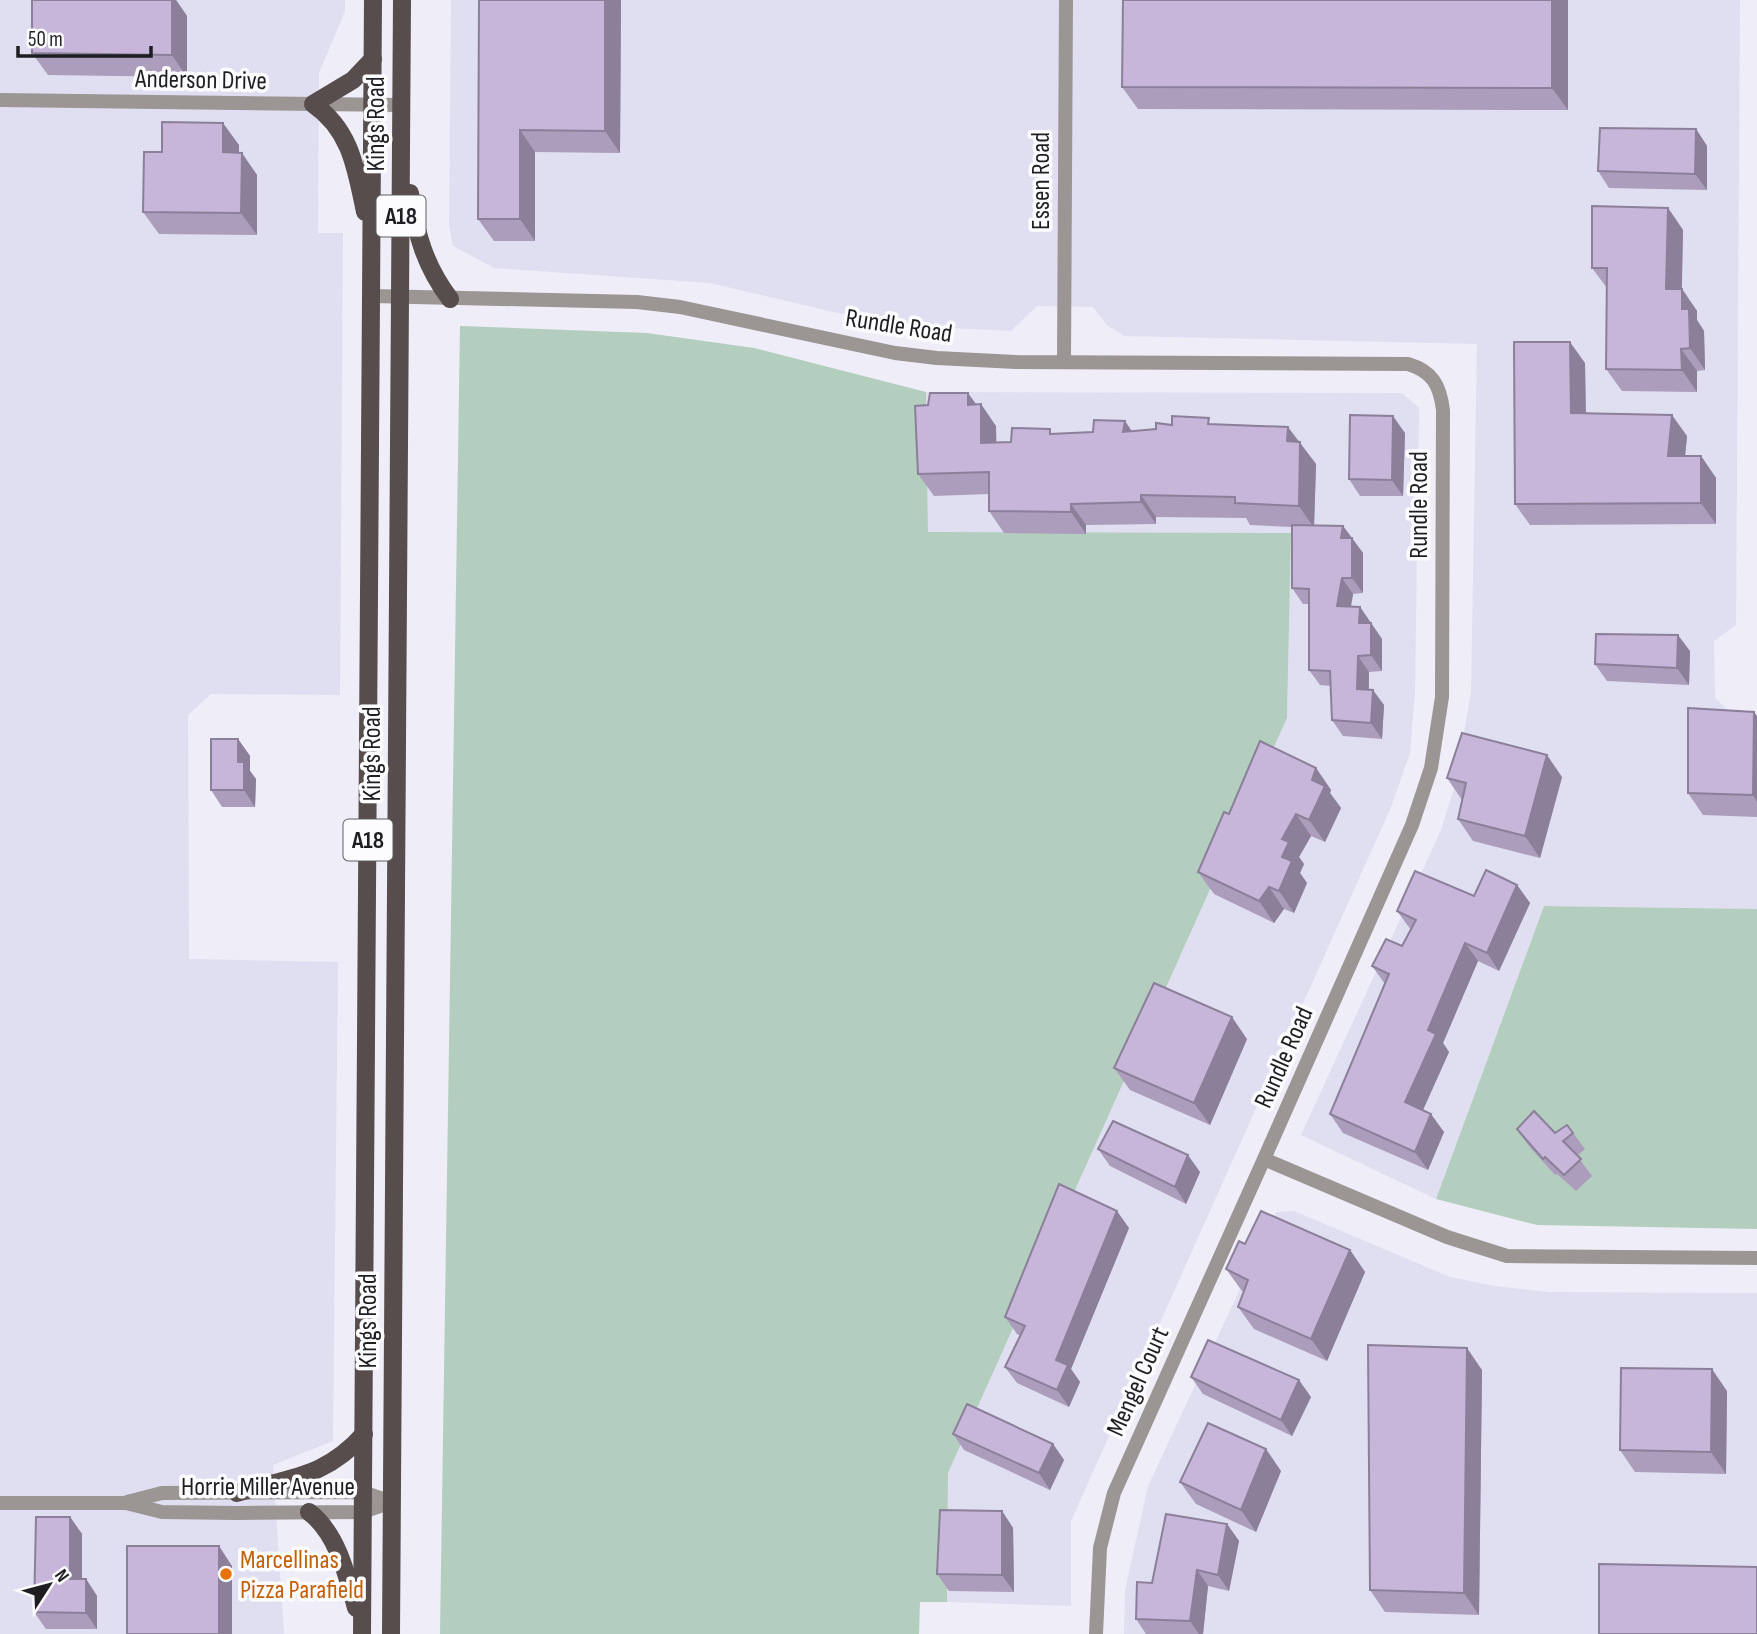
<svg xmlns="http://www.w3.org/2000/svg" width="1757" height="1634" viewBox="0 0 1757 1634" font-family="'Sofia Sans Condensed',sans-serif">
  <rect width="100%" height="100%" fill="#eeedf8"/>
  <g fill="#e0dff1">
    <path d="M 0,0 L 345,0 L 345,11 L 319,73 L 318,233 L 343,233 L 340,695 L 211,694 L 188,715 L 189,959 L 338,962 L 333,1441 L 273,1465 L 284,1634 L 0,1634 Z"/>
    <path d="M 451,0 L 1740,0 L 1736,625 L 1714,641 L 1715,698 L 1732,714 L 1757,714 L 1757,909 L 1544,906 L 1436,1199 L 1301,1135 L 1441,830 L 1455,785 L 1471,692 L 1477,344 L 1124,336 L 1107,325 L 1093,307 L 1037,306 L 1011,331 L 930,327 L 855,317 L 710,283 L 494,268 L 453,246 L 449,225 Z"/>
    <path d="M 926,392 L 1402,393 L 1419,408 L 1415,692 L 1410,753 L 1392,805 L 1071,1521 L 1071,1606 L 947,1602 L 948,1473 L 1287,718 L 1291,533 L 928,533 Z"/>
    <path d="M 1294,1211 L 1450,1277 L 1495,1286 L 1550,1292 L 1757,1293 L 1757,1634 L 1124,1634 L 1125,1590 L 1148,1486 L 1276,1212 Z"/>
  </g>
  <g fill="#b3cebe">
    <path d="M 460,326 L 647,333 L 754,348 L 926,392 L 928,532 L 1291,533 L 1287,718 L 948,1473 L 947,1602 L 920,1602 L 919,1634 L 440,1634 Z"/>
    <path d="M 1544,906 L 1757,909 L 1757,1229 L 1537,1225 L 1436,1199 Z"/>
  </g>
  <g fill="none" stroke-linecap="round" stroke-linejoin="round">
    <g stroke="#9b9594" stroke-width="14">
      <path d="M 0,100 L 401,105"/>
      <path d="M 372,296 L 637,302 L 680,307 L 895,353 L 937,358 L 1016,362 L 1408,364 C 1432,371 1440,385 1443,410 L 1442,697 L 1431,768 L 1412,825 L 1264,1159 L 1447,1237 L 1507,1256 L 1757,1258"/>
      <path d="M 1064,362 L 1066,0"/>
      <path d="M 127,1502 L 162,1493 L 363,1492 L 392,1502"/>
      <path d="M 0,1503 L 126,1503 L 162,1512 L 237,1513 L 363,1512 L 392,1502"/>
      <path d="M 1096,1634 L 1100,1548 L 1114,1493 L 1264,1159"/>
    </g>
    <g stroke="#564d4c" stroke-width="18">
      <path d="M 410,193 C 416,234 425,266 450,299"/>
      <path d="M 365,212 C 356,169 351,130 313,104 L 353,80 L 373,59"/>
      <path d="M 237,1493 C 290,1477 325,1478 364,1434"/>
      <path d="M 309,1512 C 337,1533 347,1575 356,1608"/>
      <path d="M 362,1634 L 373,0"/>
      <path d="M 391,1634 L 402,0"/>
    </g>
  </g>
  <g fill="#ab9dbb">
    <path d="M 32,0 L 176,0 L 187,16 L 187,77 L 48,75 L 32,53 Z"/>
    <path d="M 479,0 L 621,0 L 620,153 L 535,152 L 535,241 L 494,241 L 478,219 Z"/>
    <path d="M 1568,0 L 1568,110 L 1138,109 L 1122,87 Z"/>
    <path d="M 1696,129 L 1707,146 L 1707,190 L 1609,188 L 1598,171 Z"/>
    <path d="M 239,145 L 239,153 L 257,175 L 257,235 L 159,234 L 143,212 L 162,152 Z"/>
    <path d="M 1668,208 L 1683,230 L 1682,289 L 1697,311 L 1697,320 L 1704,331 L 1705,370 L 1697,371 L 1697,392 L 1622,391 L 1606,369 L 1607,288 L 1592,268 Z"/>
    <path d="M 1585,363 L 1586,413 L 1687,436 L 1685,456 L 1701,456 L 1716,478 L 1716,524 L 1530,525 L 1515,504 Z"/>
    <path d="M 976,404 L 996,426 L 996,443 L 1011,442 L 1053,434 L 1131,431 L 1156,429 L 1172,425 L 1214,425 L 1299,442 L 1316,464 L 1314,525 L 1343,526 L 1363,553 L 1363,593 L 1353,594 L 1351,607 L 1360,607 L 1382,639 L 1382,671 L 1369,672 L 1369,689 L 1384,705 L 1382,739 L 1343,736 L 1332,720 L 1331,686 L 1320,685 L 1309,670 L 1309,604 L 1303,604 L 1292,588 L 1292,527 L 1250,525 L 1246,518 L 1156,517 L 1156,524 L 1086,525 L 1086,534 L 1004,533 L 989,511 L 989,494 L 934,496 L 918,474 Z"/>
    <path d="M 1405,433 L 1403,496 L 1360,496 L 1349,479 Z"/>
    <path d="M 1690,651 L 1689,685 L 1607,681 L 1595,664 Z"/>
    <path d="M 1757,716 L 1757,817 L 1703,815 L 1688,793 Z"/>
    <path d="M 238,739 L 250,756 L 250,771 L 256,779 L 255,807 L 222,807 L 211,790 Z"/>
    <path d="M 1316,768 L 1331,790 L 1330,793 L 1341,808 L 1325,842 L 1311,836 L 1299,857 L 1304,864 L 1300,873 L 1307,883 L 1294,913 L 1284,909 L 1274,923 L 1214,894 L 1198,872 L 1229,814 Z"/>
    <path d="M 1562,777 L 1540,858 L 1473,841 L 1458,819 L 1462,800 L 1447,778 Z"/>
    <path d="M 1517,885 L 1530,903 L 1499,971 L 1478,961 L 1443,1043 L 1449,1052 L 1423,1110 L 1444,1132 L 1428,1170 L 1343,1133 L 1330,1114 L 1385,984 L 1372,966 L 1402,946 L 1411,930 L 1397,911 L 1474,896 Z"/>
    <path d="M 1247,1039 L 1210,1125 L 1130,1090 L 1114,1068 Z"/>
    <path d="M 1517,1129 L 1555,1133 L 1573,1133 L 1585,1149 L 1577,1156 L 1592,1176 L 1576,1191 L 1557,1174 L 1555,1175 L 1528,1145 Z"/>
    <path d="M 1098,1149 L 1200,1172 L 1186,1204 L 1110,1166 Z"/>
    <path d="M 1129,1228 L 1071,1369 L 1080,1382 L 1069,1407 L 1017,1383 L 1005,1367 L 1021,1336 L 1017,1334 L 1005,1317 Z"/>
    <path d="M 1245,1244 L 1350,1250 L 1365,1272 L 1327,1361 L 1254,1329 L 1238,1307 L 1244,1292 L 1242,1291 L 1226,1269 Z"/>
    <path d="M 1482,1370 L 1479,1615 L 1385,1612 L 1370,1590 Z"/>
    <path d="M 1191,1377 L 1311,1397 L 1292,1436 L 1203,1394 Z"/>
    <path d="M 1727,1391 L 1726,1474 L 1635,1472 L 1620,1450 Z"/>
    <path d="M 953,1434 L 1053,1444 L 1064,1460 L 1050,1490 L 964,1450 Z"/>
    <path d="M 1281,1471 L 1256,1532 L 1196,1504 L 1180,1482 Z"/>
    <path d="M 1002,1511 L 1013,1528 L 1014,1592 L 949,1591 L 937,1574 Z"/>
    <path d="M 70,1517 L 82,1534 L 82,1579 L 86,1579 L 97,1596 L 97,1629 L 46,1629 L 34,1612 Z"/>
    <path d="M 1227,1524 L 1239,1541 L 1229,1591 L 1208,1586 L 1203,1634 L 1146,1634 L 1136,1619 L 1152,1583 Z"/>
  </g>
  <g fill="#8b7f99">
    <path d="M 172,0 L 176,0 L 187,16 L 187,77 L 172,55 Z"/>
    <path d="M 605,0 L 621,0 L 620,153 L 605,131 Z"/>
    <path d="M 1552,0 L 1568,0 L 1568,110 L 1552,88 Z"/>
    <path d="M 223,123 L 239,145 L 239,174 L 223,152 Z"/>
    <path d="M 1696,129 L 1707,146 L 1707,190 L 1695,174 Z"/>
    <path d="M 520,130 L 535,152 L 535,241 L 520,219 Z"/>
    <path d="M 242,153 L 257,175 L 257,235 L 241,213 Z"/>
    <path d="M 1668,208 L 1683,230 L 1681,311 L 1666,289 Z"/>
    <path d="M 1682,289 L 1697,311 L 1697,320 L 1704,331 L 1705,370 L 1690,348 L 1682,309 Z"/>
    <path d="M 1570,342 L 1585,363 L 1586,434 L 1571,413 Z"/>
    <path d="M 1681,349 L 1697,371 L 1697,392 L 1682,370 Z"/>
    <path d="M 968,393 L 981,411 L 981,404 L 996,426 L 997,465 L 981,443 L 968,405 Z"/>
    <path d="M 1672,415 L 1687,436 L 1683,477 L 1668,456 Z"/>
    <path d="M 1393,416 L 1405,433 L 1403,496 L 1392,480 Z"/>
    <path d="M 1125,421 L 1140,443 L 1123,432 Z"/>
    <path d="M 1288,427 L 1316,464 L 1314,528 L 1299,506 L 1287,441 Z"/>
    <path d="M 1701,456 L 1716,478 L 1716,524 L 1701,503 Z"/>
    <path d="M 1141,495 L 1156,517 L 1156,524 L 1141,502 Z"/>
    <path d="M 1071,504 L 1086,525 L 1086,534 L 1071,512 Z"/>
    <path d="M 1343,526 L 1363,553 L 1363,593 L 1352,578 L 1341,538 Z"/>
    <path d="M 1342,578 L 1353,594 L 1348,622 L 1337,606 Z"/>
    <path d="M 1360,607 L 1382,639 L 1382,671 L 1371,655 L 1359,623 Z"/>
    <path d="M 1678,635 L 1690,651 L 1689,685 L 1677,668 Z"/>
    <path d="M 1358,656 L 1369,672 L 1368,704 L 1357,689 Z"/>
    <path d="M 1373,690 L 1384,705 L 1382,739 L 1371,723 Z"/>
    <path d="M 1754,712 L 1757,716 L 1757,802 L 1753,795 Z"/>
    <path d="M 238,739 L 250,756 L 250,771 L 256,779 L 255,807 L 244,790 L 238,762 Z"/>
    <path d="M 1547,755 L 1562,777 L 1540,858 L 1525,836 Z"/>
    <path d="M 1316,768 L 1331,790 L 1330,793 L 1341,808 L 1325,842 L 1309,820 L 1312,780 Z"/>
    <path d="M 1296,814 L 1311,836 L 1299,857 L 1304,864 L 1300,873 L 1307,883 L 1294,913 L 1279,891 L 1282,857 L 1282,839 Z"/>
    <path d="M 1517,885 L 1530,903 L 1499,971 L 1487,953 Z"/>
    <path d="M 1269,887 L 1284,909 L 1274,923 L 1259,901 Z"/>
    <path d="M 1465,943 L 1478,961 L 1443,1043 L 1449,1052 L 1418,1121 L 1405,1102 L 1428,1030 Z"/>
    <path d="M 1232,1017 L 1247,1039 L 1210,1125 L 1194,1103 Z"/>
    <path d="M 1431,1114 L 1444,1132 L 1428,1170 L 1415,1152 Z"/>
    <path d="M 1188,1155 L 1200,1172 L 1186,1204 L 1175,1187 Z"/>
    <path d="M 1117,1211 L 1129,1228 L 1071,1369 L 1080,1382 L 1069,1407 L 1057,1390 L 1056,1360 Z"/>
    <path d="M 1350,1250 L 1365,1272 L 1327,1361 L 1311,1339 Z"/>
    <path d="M 1467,1348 L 1482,1370 L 1479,1615 L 1464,1593 Z"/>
    <path d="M 1712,1369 L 1727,1391 L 1726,1474 L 1711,1452 Z"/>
    <path d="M 1299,1380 L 1311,1397 L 1292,1436 L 1281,1420 Z"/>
    <path d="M 1053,1444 L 1064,1460 L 1050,1490 L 1039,1473 Z"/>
    <path d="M 1266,1449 L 1281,1471 L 1256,1532 L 1241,1510 Z"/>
    <path d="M 1002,1511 L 1013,1528 L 1014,1592 L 1002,1575 Z"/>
    <path d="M 70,1517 L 82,1534 L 82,1596 L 70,1579 Z"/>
    <path d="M 1227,1524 L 1239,1541 L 1229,1591 L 1218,1575 Z"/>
    <path d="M 219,1546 L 232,1566 L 232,1634 L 219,1634 Z"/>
    <path d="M 1197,1570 L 1208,1586 L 1203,1634 L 1199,1634 L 1190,1621 Z"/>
    <path d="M 86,1579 L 97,1596 L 97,1629 L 86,1613 Z"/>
  </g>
  <g fill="#c7b6da" stroke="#8b7f99" stroke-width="2">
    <path d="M 32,0 L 172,0 L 172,55 L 32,53 Z"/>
    <path d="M 479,0 L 605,0 L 605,131 L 520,130 L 520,219 L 478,219 Z"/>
    <path d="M 1123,0 L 1552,0 L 1552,88 L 1122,87 Z"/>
    <path d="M 162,122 L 223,123 L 223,152 L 242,153 L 241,213 L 143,212 L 144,152 L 162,152 Z"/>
    <path d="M 1600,128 L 1696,129 L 1695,174 L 1598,171 Z"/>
    <path d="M 1592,206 L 1668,208 L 1666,289 L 1682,289 L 1682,309 L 1689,309 L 1690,348 L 1681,349 L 1682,370 L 1606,369 L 1607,268 L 1592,268 Z"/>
    <path d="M 1514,342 L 1570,342 L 1571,413 L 1672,415 L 1668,456 L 1701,456 L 1701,503 L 1515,504 Z"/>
    <path d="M 930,393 L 968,393 L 968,405 L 981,404 L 981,443 L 1011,442 L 1012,428 L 1050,429 L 1050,434 L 1093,432 L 1094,420 L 1125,421 L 1123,432 L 1156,429 L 1156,423 L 1172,425 L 1172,416 L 1209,418 L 1208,424 L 1288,427 L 1287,441 L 1300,442 L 1299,506 L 1235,503 L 1235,497 L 1141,495 L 1141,502 L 1071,504 L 1071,512 L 989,511 L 989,472 L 918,474 L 915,406 L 928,405 Z"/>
    <path d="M 1350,415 L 1393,416 L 1392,480 L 1349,479 Z"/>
    <path d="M 1292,525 L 1343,526 L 1341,538 L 1352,538 L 1352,578 L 1342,578 L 1337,606 L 1360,607 L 1359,623 L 1371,623 L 1371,655 L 1358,656 L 1357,689 L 1373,690 L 1371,723 L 1332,720 L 1330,671 L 1309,670 L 1309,589 L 1292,588 Z"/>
    <path d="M 1596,634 L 1678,635 L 1677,668 L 1595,664 Z"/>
    <path d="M 1688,708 L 1754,712 L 1753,795 L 1688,793 Z"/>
    <path d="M 1462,733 L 1547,755 L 1525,836 L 1458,819 L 1466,783 L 1447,778 Z"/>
    <path d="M 211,739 L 238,739 L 238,762 L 244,762 L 244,790 L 211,790 Z"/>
    <path d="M 1260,741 L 1316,768 L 1312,780 L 1325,786 L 1309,820 L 1296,814 L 1282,839 L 1289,842 L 1282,857 L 1292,861 L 1279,891 L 1269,887 L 1259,901 L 1198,872 L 1224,812 L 1229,814 Z"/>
    <path d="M 1486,870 L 1517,885 L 1487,953 L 1465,943 L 1428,1030 L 1436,1034 L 1405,1102 L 1431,1114 L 1415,1152 L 1330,1114 L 1389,974 L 1372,966 L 1386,939 L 1402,946 L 1416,920 L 1397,911 L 1415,871 L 1474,896 Z"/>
    <path d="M 1154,983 L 1232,1017 L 1194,1103 L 1114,1068 Z"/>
    <path d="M 1534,1111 L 1555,1133 L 1567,1125 L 1573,1133 L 1563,1141 L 1581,1159 L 1564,1175 L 1545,1157 L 1543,1159 L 1517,1129 Z"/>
    <path d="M 1113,1121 L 1188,1155 L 1175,1187 L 1098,1149 Z"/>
    <path d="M 1059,1184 L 1117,1211 L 1056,1360 L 1068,1365 L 1057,1390 L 1005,1367 L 1025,1326 L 1005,1317 Z"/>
    <path d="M 1261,1211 L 1350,1250 L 1311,1339 L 1238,1307 L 1248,1280 L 1226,1269 L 1239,1241 L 1245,1244 Z"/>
    <path d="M 1208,1340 L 1299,1380 L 1281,1420 L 1191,1377 Z"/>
    <path d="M 1368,1345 L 1467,1348 L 1464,1593 L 1370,1590 Z"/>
    <path d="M 1621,1368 L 1712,1369 L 1711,1452 L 1620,1450 Z"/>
    <path d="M 967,1404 L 1053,1444 L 1039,1473 L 953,1434 Z"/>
    <path d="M 1208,1423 L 1266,1449 L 1241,1510 L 1180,1482 Z"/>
    <path d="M 940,1510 L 1002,1511 L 1002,1575 L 937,1574 Z"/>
    <path d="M 1166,1514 L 1227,1524 L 1218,1575 L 1197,1570 L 1190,1621 L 1136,1619 L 1137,1582 L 1152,1583 Z"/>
    <path d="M 36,1517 L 70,1517 L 70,1579 L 86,1579 L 86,1613 L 34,1612 Z"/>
    <rect x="127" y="1546" width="92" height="88"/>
    <path d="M 1599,1564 L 1757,1567 L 1757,1634 L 1599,1634 Z"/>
  </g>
  <circle fill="#e8710a" stroke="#fcfcfe" stroke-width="2.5" cx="226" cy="1574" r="7"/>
  <g text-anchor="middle" stroke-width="7" stroke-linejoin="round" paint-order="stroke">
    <g fill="#fcfcfe" stroke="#616063" stroke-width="2">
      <rect x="376.5" y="195.5" width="49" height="41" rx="5"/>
      <rect x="343.5" y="819.5" width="49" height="41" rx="5"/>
    </g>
    <g font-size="24" font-weight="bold" fill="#1e1d21">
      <text x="401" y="224">A18</text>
      <text x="368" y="848">A18</text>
    </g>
    <g font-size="26" fill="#1e1d21" stroke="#fcfcfe">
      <text transform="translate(201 79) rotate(1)" y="9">Anderson Drive</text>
      <text transform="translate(375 124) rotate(-90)" y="9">Kings Road</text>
      <text transform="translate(1040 181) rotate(-90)" y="9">Essen Road</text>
      <text transform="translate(899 325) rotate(9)" y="9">Rundle Road</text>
      <text transform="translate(1418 505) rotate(-90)" y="9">Rundle Road</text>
      <text transform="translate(371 754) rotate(-90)" y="9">Kings Road</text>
      <text transform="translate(1283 1057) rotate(-66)" y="9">Rundle Road</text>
      <text transform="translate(367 1321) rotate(-90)" y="9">Kings Road</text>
      <text transform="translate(1137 1381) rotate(-66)" y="9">Mengel Court</text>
      <text x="268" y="1495">Horrie Miller Avenue</text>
    </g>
    <g font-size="26" fill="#c56008" stroke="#fcfcfe" text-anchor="start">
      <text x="240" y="1568">Marcellinas<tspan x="240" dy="30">Pizza Parafield</tspan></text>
    </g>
  </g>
  <g transform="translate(49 1585) rotate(54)" stroke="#fcfcfe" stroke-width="5" paint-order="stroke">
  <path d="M0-5L12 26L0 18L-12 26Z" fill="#1e1d21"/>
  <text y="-10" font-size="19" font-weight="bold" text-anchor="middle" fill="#1e1d21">N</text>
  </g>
  <path d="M18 46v10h133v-10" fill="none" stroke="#1e1d21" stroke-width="3.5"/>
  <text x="28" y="46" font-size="21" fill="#1e1d21" stroke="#fcfcfe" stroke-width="5" paint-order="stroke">50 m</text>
</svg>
